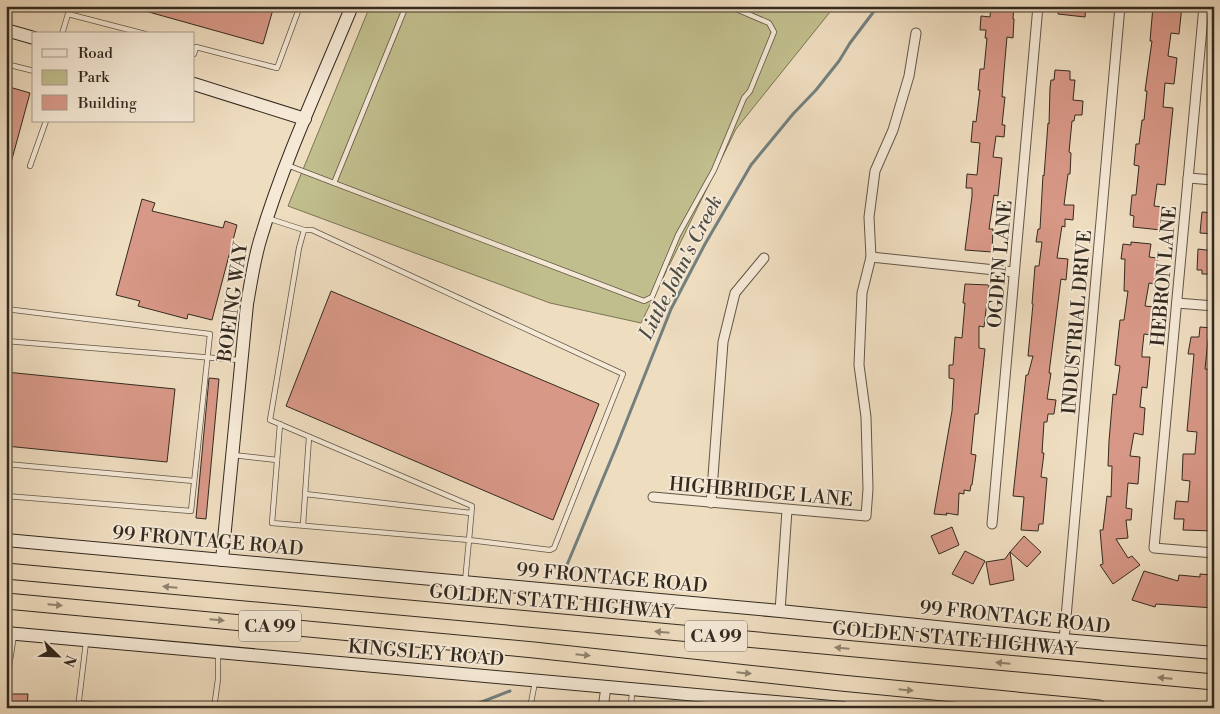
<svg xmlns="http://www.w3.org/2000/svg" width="1220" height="714" viewBox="0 0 1220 714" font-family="'Libre Bodoni',serif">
  <rect width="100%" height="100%" fill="#efddc0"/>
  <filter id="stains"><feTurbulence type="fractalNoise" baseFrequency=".004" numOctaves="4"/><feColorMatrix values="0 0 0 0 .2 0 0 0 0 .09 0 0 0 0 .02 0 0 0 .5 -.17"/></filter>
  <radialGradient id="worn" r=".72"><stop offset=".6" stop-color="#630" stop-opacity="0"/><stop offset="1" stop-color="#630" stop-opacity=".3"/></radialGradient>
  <path fill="#c1be8d" stroke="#7a7456" d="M 370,6 L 832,6 L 834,7 L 736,129 L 641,323 L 550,303 L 288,206 Z"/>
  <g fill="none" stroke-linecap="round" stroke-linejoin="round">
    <g stroke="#73807e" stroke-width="3">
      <path d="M 6,21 L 9,6"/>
      <path d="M 564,572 L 617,445 L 671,309 L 705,244 L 751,165 L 793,114 L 816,90 L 839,61 L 850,43 L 878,6"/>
      <path d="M 472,708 L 474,705 L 510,691"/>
    </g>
  </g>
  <g fill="#d89887" stroke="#332a20">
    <path d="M 139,6 L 274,6 L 263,44 L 138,9 Z"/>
    <path d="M 991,6 L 1014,6 L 1013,19 L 1014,19 L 1013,38 L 1007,37 L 1004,71 L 1002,97 L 1005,97 L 1002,125 L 1005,125 L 1004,137 L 996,136 L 993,157 L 1002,158 L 998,196 L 994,195 L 989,229 L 993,229 L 992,252 L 965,250 L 972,196 L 972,188 L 966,188 L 967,174 L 977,175 L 980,143 L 971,142 L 973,121 L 976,122 L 980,90 L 978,90 L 980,69 L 984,69 L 987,38 L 985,38 L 986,30 L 980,30 L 981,16 L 990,17 Z"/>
    <path d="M 1059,6 L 1086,6 L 1085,17 L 1058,14 Z"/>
    <path d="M 1153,6 L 1182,6 L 1179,34 L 1171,33 L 1168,56 L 1177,58 L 1174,84 L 1165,83 L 1163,107 L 1173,108 L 1165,185 L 1157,184 L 1154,206 L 1163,207 L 1161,230 L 1133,227 L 1134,216 L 1130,215 L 1132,195 L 1136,195 L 1139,166 L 1134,165 L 1136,144 L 1139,144 L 1142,120 L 1144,120 L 1147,91 L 1145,91 L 1152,41 L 1150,41 Z"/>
    <path d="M 1055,70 L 1070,71 L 1070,80 L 1075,80 L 1073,100 L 1083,101 L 1082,115 L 1075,115 L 1074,121 L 1072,121 L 1069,152 L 1071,153 L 1070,174 L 1068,174 L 1064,205 L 1074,205 L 1073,220 L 1065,219 L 1065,227 L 1062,226 L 1057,258 L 1068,259 L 1066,280 L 1061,279 L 1049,373 L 1051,373 L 1047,399 L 1056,400 L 1054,414 L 1048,414 L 1047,422 L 1044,422 L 1042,453 L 1044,453 L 1041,477 L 1047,478 L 1043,524 L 1039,524 L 1038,531 L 1021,530 L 1024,497 L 1013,496 L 1026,375 L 1028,375 L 1033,356 L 1028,356 L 1033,304 L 1032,304 L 1035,266 L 1039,266 L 1042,242 L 1036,242 L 1038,229 L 1040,229 L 1043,175 L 1044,176 L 1048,123 L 1049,124 L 1050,88 L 1051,80 L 1054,80 Z"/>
    <path d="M 6,86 L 30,93 L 9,170 L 6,169 Z"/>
    <path d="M 142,199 L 155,203 L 152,211 L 223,228 L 225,221 L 237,225 L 212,320 L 188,314 L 187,319 L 157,311 L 138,306 L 140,301 L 116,295 Z"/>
    <path d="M 1202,212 L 1214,213 L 1214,234 L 1200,233 Z"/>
    <path d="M 1131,242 L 1151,244 L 1149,257 L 1158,258 L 1155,284 L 1149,283 L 1145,306 L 1154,307 L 1152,335 L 1144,334 L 1142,353 L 1142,357 L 1150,357 L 1147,388 L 1142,387 L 1140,407 L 1145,408 L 1143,435 L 1134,433 L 1130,456 L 1140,457 L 1138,484 L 1128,483 L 1126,508 L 1132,509 L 1131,520 L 1126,520 L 1128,538 L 1116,539 L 1128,558 L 1132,556 L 1140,565 L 1113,584 L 1100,565 L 1103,564 L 1100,530 L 1103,530 L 1107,496 L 1111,497 L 1112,466 L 1108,466 L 1109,441 L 1113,394 L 1116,395 L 1120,366 L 1115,365 L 1120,320 L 1124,320 L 1128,291 L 1124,291 L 1125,259 L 1121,259 L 1123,244 L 1131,245 Z"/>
    <path d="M 1198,249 L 1214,251 L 1214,274 L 1202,274 L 1202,270 L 1197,270 Z"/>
    <path d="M 965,284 L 989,285 L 984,327 L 979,326 L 979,348 L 985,349 L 978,414 L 975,414 L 971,454 L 976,455 L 972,485 L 971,485 L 970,491 L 964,490 L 964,494 L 959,493 L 958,515 L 946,513 L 947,515 L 934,514 L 952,411 L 954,379 L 949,378 L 949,365 L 953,365 L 955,337 L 962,338 L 965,303 L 963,303 Z"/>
    <path d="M 331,291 L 599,404 L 553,520 L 286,406 Z"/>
    <path d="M 1200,327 L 1212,328 L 1211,340 L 1208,340 L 1205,369 L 1214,370 L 1214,434 L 1210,471 L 1214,471 L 1212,504 L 1214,504 L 1214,531 L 1183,530 L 1184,519 L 1174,519 L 1176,501 L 1188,502 L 1190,481 L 1182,480 L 1183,454 L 1195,454 L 1197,432 L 1187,431 L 1194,354 L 1188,354 L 1191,337 L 1199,337 Z"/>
    <path d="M 6,372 L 175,389 L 167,462 L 6,446 Z"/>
    <path d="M 209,378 L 219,379 L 206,519 L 196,518 Z"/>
    <path d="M 952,527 L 959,545 L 939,554 L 931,536 Z"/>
    <path d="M 1024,536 L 1041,552 L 1027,567 L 1010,552 Z"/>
    <path d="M 965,551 L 985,561 L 973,584 L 952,574 Z"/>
    <path d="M 1010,552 L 1014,580 L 990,585 L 986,562 L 1005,559 Z"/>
    <path d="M 1144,571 L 1178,581 L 1179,575 L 1200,577 L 1200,574 L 1212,575 L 1211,587 L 1214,587 L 1214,608 L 1156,604 L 1155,607 L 1132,600 Z"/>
    <path d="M 8,694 L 28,694 L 27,708 L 7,708 Z"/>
  </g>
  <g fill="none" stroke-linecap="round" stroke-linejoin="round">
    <defs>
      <g id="lane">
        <path d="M 62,34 L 68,14 L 145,34"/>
        <path d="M 194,54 L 196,47 L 277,68 L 300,6"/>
        <path d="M 6,64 L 34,71"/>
        <path d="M 287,165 L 334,183 L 406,6"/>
        <path d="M 30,166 L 46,121"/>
        <path d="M 334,183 L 644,301 L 652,297 L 678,235 L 714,170 L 744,98 L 750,91 L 774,32 L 769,23 L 729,6"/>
        <path d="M 267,218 L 304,230"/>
        <path d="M 6,309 L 210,334 L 191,511 L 6,496"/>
        <path d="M 6,341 L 239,360"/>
        <path d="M 280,424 L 272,523 L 469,540 L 472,506 L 270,420 L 299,248 L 304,230 L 312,230 L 623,374 L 554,548 L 550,550 L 469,540 L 465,582"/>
        <path d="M 233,455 L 277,460"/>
        <path d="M 6,464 L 194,481"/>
        <path d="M 305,494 L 471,513"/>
        <path d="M 303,525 L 309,437"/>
        <path d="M 6,686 L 14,635"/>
        <path d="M 79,703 L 128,708"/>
        <path d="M 78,708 L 86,642"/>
        <path d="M 214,708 L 218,679 L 218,653"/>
        <path d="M 530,708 L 535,682"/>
        <path d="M 631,708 L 632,691"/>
      </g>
      <g id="street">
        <path d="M 1204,6 L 1154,548 L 1214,553"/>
        <path d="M 1188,178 L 1214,180"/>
        <path d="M 871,257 L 1014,272"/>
        <path d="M 1177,303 L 1214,306"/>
        <path d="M 653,497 L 866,516 L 868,489 L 866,417 L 859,365 L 862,293 L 871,257 L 869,217 L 875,171 L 893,130 L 909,76 L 916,33"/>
        <path d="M 711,503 L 723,342 L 735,293 L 764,258"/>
        <path d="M 992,524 L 1038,6"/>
        <path d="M 780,611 L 787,510"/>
        <path d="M 1064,640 L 1120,6"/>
        <path d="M 603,708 L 606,687"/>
      </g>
      <g id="secondary">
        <path d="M 6,30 L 34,38"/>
        <path d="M 194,84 L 305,119"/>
        <path d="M 6,540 L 780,611 L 1064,640 L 1214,653"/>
        <path d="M 222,560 L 247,304 C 251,282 254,259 261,237 C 284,160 321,81 352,6"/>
        <path d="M 6,633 L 843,708"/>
      </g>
      <g id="highway">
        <path d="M 6,571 L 1214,682"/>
        <path d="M 6,601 L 534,650 L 841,683 L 1099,708"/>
      </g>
    </defs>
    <use href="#lane" stroke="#625748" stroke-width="6"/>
    <use href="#street" stroke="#625748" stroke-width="11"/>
    <use href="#secondary" stroke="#332a20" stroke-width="14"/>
    <use href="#highway" stroke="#332a20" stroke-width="17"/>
    <use href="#lane" stroke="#f5e9d6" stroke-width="4.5"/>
    <use href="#street" stroke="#f5e9d6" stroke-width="9"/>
    <use href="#secondary" stroke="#f5e9d6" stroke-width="12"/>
    <use href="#highway" stroke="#efddc0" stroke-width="15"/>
  </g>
  <defs><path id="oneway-solid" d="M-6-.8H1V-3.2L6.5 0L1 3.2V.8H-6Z" transform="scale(1.25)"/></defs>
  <g fill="#918470">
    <use href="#oneway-solid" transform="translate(170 587) rotate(-175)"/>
    <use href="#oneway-solid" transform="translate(55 605) rotate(5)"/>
    <use href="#oneway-solid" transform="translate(217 620) rotate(5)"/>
    <use href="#oneway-solid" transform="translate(662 632) rotate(-175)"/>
    <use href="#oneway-solid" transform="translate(842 648) rotate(-175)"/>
    <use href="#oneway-solid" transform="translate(583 655) rotate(6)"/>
    <use href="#oneway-solid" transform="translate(1003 663) rotate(-175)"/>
    <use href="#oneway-solid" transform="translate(744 673) rotate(6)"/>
    <use href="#oneway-solid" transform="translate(1165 678) rotate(-175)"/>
    <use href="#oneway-solid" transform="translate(906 690) rotate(6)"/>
  </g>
  <g text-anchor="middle" stroke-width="4" stroke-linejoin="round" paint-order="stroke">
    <g fill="#f5e9d6" stroke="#6d6357" stroke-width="1">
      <rect x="239" y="610.5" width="62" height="31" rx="4"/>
      <rect x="685" y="620.5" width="62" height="31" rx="4"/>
    </g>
    <g font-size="18" font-weight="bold" fill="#332a20">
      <text x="270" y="632">CA 99</text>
      <text x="716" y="642">CA 99</text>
    </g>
    <g font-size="19" fill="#332a20" stroke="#f5e9d6">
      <text transform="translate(999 264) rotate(-85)" y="7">OGDEN LANE</text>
      <text transform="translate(1163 276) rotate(-85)" y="7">HEBRON LANE</text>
      <text transform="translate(232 302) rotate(-82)" y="7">BOEING WAY</text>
      <text transform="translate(1076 322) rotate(-85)" y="7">INDUSTRIAL DRIVE</text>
      <text transform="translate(761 491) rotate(5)" y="7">HIGHBRIDGE LANE</text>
      <text transform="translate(208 540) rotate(5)" y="7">99 FRONTAGE ROAD</text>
      <text transform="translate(612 577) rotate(5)" y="7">99 FRONTAGE ROAD</text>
      <text transform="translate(552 601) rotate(5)" y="7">GOLDEN STATE HIGHWAY</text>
      <text transform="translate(1015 616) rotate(6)" y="7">99 FRONTAGE ROAD</text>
      <text transform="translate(955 638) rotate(5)" y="7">GOLDEN STATE HIGHWAY</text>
      <text transform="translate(426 652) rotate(5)" y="7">KINGSLEY ROAD</text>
    </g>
    <g font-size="20" font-style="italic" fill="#4e4e47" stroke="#f5e9d6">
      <text transform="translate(680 267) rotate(-63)" y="7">Little John's Creek</text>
    </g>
  </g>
  <rect width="1220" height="714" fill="none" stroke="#efddc0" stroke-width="25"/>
  <rect x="8" y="8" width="1205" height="699" fill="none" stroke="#332a20" stroke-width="2.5"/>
  <rect x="12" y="12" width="1195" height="689" fill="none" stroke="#332a20"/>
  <rect x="32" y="32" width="162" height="90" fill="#f5e9d6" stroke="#a79d8d"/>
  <rect x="42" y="49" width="25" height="8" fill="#f5e9d6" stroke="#a79d8d"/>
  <text x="78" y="58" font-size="15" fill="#332a20">Road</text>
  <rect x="42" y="70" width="25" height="15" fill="#c1be8d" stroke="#a79d8d"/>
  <text x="78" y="82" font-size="15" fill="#332a20">Park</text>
  <rect x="42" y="95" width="25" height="15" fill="#d89887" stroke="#a79d8d"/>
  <text x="78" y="108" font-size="15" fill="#332a20">Building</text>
  <g transform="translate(58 656) rotate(113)" stroke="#f5e9d6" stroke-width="4" paint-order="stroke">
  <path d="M0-4L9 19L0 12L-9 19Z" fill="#332a20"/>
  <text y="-8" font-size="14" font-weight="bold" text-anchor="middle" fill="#332a20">N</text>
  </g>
  <rect width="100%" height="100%" filter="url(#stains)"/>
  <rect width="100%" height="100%" fill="url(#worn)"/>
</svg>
